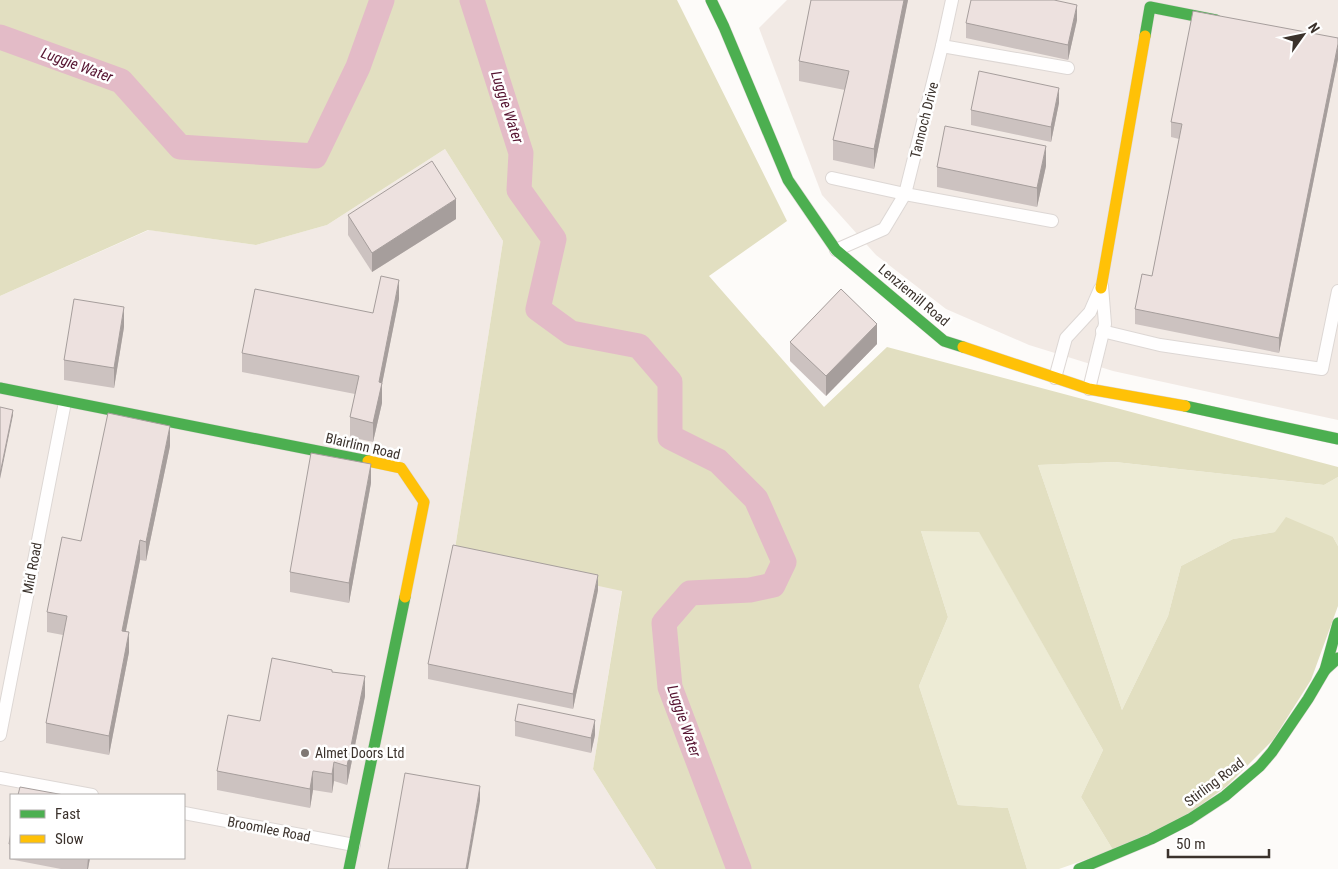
<svg xmlns="http://www.w3.org/2000/svg" width="1338" height="869" viewBox="0 0 1338 869" font-family="'Roboto Condensed',sans-serif">
  <rect width="100%" height="100%" fill="#fdfbf9"/>
  <g fill="#f2eae5" fill-rule="evenodd">
    <path d="M 787,0 L 1338,0 L 1338,420 L 1113,371 L 1029,345 L 946,309 L 876,255 L 822,195 L 759,28 Z"/>
    <path d="M 445,149 L 503,241 L 454,555 L 622,590 L 593,769 L 656,869 L 0,869 L 0,296 L 149,230 L 256,245 L 327,225 ZM 11,795 L 184,795 L 184,858 L 11,858 Z"/>
  </g>
  <g fill="#edebd5">
    <path d="M 1115,462 L 1324,485 L 1338,477 L 1338,546 L 1333,537 L 1275,532 L 1233,539 L 1181,566 L 1168,616 L 1122,710 L 1038,465 Z"/>
    <path d="M 921,531 L 979,531 L 1103,750 L 1081,797 L 1113,850 L 1059,869 L 1027,869 L 1008,808 L 958,805 L 919,686 L 948,617 Z"/>
  </g>
  <path fill="#e2dfc1" d="M 0,0 L 677,0 L 787,221 L 709,276 L 824,407 L 887,347 L 1338,467 L 1338,477 L 1324,485 L 1115,462 L 1038,465 L 1122,710 L 1168,616 L 1181,566 L 1233,539 L 1275,532 L 1286,517 L 1333,537 L 1338,546 L 1338,606 L 1311,680 L 1273,740 L 1227,786 L 1183,818 L 1113,850 L 1081,797 L 1103,750 L 979,532 L 921,531 L 948,617 L 919,686 L 958,805 L 1008,808 L 1027,869 L 656,869 L 593,769 L 622,591 L 454,555 L 503,241 L 445,149 L 327,225 L 256,245 L 148,230 L 0,296 Z"/>
  <g fill="none" stroke-linecap="round" stroke-linejoin="round">
    <g stroke="#e3bbc7" stroke-width="25">
      <path d="M 472,0 L 521,153 L 519,190 L 554,239 L 538,309 L 571,333 L 639,346 L 670,382 L 670,437 L 718,461 L 756,499 L 784,562 L 773,585 L 750,590 L 690,593 L 664,623 L 670,687 L 739,869"/>
      <path d="M 0,37 L 121,81 L 180,147 L 315,156 L 358,67 L 382,0"/>
    </g>
    <defs>
      <g id="street">
        <path d="M 942,46 L 1068,68"/>
        <path d="M 832,178 L 905,194 L 1052,221"/>
        <path d="M 836,250 L 884,229 L 905,194 L 942,46 L 952,0"/>
        <path d="M 1102,331 L 1160,345 L 1322,369 L 1338,291"/>
        <path d="M 1055,378 L 1066,338 L 1090,312 L 1100,289"/>
        <path d="M 1089,389 L 1105,324 L 1102,286"/>
        <path d="M 0,735 L 65,402"/>
        <path d="M 0,778 L 92,795"/>
        <path d="M 184,813 L 354,845"/>
      </g>
      <g id="fast">
        <path d="M 711,0 L 724,27 L 788,180 L 836,250 L 944,341 L 963,347"/>
        <path d="M 1145,36 L 1150,7 L 1216,20"/>
        <path d="M 0,388 L 368,461"/>
        <path d="M 1185,406 L 1338,439"/>
        <path d="M 1325,670 L 1338,623"/>
        <path d="M 349,869 L 405,597"/>
        <path d="M 1079,869 L 1151,839 L 1190,819 L 1225,796 L 1260,766 L 1272,752 L 1308,699 L 1325,670 L 1338,658"/>
      </g>
      <g id="slow">
        <path d="M 1101,288 L 1145,36"/>
        <path d="M 963,347 L 1089,389 L 1185,406"/>
        <path d="M 368,461 L 401,468 L 424,502 L 405,597"/>
      </g>
    </defs>
    <use href="#street" stroke="#ddd7d4" stroke-width="14"/>
    <use href="#fast" stroke="#ddd7d4" stroke-width="12"/>
    <use href="#slow" stroke="#ddd7d4" stroke-width="12"/>
    <use href="#street" stroke="#fffefe" stroke-width="12"/>
    <use href="#fast" stroke="#4caf50" stroke-width="11"/>
    <use href="#slow" stroke="#ffc107" stroke-width="11"/>
  </g>
  <g fill="#ccc2c0">
    <path d="M 811,0 L 908,0 L 874,169 L 833,160 L 833,140 L 845,90 L 799,81 L 799,61 Z"/>
    <path d="M 1077,20 L 1068,60 L 966,38 L 966,23 Z"/>
    <path d="M 1338,38 L 1338,59 L 1279,353 L 1135,324 L 1135,309 L 1152,276 L 1179,139 L 1171,137 L 1171,122 Z"/>
    <path d="M 1059,103 L 1051,142 L 971,125 L 971,110 Z"/>
    <path d="M 1046,166 L 1037,207 L 937,187 L 937,167 Z"/>
    <path d="M 348,215 L 456,219 L 372,272 L 348,235 Z"/>
    <path d="M 399,299 L 382,384 L 382,403 L 373,442 L 350,437 L 350,417 L 355,394 L 242,372 L 242,353 L 373,313 Z"/>
    <path d="M 124,327 L 114,388 L 64,380 L 64,360 Z"/>
    <path d="M 790,342 L 877,344 L 826,396 L 790,361 Z"/>
    <path d="M 170,446 L 146,561 L 140,560 L 126,631 L 129,652 L 109,755 L 46,743 L 46,723 L 63,635 L 47,632 L 47,612 L 81,541 Z"/>
    <path d="M 371,483 L 349,603 L 290,592 L 290,572 Z"/>
    <path d="M 598,590 L 573,709 L 428,679 L 428,664 Z"/>
    <path d="M 332,672 L 365,696 L 347,785 L 334,781 L 332,793 L 313,790 L 310,808 L 217,790 L 217,771 L 260,721 Z"/>
    <path d="M 515,721 L 595,735 L 591,753 L 515,736 Z"/>
    <path d="M 11,832 L 11,858 L 90,858 L 88,869 L 61,869 L 9,859 L 9,844 Z"/>
  </g>
  <g fill="#a69e9c">
    <path d="M 904,0 L 908,0 L 874,169 L 874,149 Z"/>
    <path d="M 1077,5 L 1077,20 L 1068,60 L 1068,45 Z"/>
    <path d="M 1338,44 L 1338,59 L 1279,353 L 1279,338 Z"/>
    <path d="M 1059,88 L 1059,103 L 1051,142 L 1051,127 Z"/>
    <path d="M 1046,146 L 1046,166 L 1037,207 L 1037,188 Z"/>
    <path d="M 456,199 L 456,219 L 372,272 L 372,253 Z"/>
    <path d="M 399,280 L 399,299 L 382,384 L 382,403 L 373,442 L 373,423 L 379,382 Z"/>
    <path d="M 124,307 L 124,327 L 114,388 L 114,368 Z"/>
    <path d="M 877,324 L 877,344 L 826,396 L 826,376 Z"/>
    <path d="M 13,410 L 13,415 L 0,479 L 0,474 Z"/>
    <path d="M 170,426 L 170,446 L 146,561 L 146,542 Z"/>
    <path d="M 371,464 L 371,483 L 349,603 L 349,583 Z"/>
    <path d="M 140,540 L 140,560 L 122,650 L 122,631 Z"/>
    <path d="M 598,575 L 598,590 L 573,709 L 573,694 Z"/>
    <path d="M 129,632 L 129,652 L 109,755 L 109,736 Z"/>
    <path d="M 365,676 L 365,696 L 347,785 L 347,766 Z"/>
    <path d="M 595,720 L 595,735 L 591,753 L 591,738 Z"/>
    <path d="M 334,762 L 334,781 L 332,793 L 332,774 Z"/>
    <path d="M 313,771 L 313,790 L 310,808 L 310,789 Z"/>
    <path d="M 480,786 L 480,801 L 468,869 L 466,869 Z"/>
    <path d="M 88,858 L 90,858 L 88,869 L 87,869 Z"/>
  </g>
  <g fill="#ede1df" stroke="#a69e9c">
    <path d="M 811,0 L 904,0 L 874,149 L 833,140 L 849,71 L 799,61 Z"/>
    <path d="M 971,0 L 1054,0 L 1077,5 L 1068,45 L 966,23 Z"/>
    <path d="M 1193,11 L 1338,38 L 1338,44 L 1279,338 L 1135,309 L 1142,274 L 1152,276 L 1182,124 L 1171,122 Z"/>
    <path d="M 979,71 L 1059,88 L 1051,127 L 971,110 Z"/>
    <path d="M 945,126 L 1046,146 L 1037,188 L 937,167 Z"/>
    <path d="M 432,161 L 456,199 L 372,253 L 348,215 Z"/>
    <path d="M 381,276 L 399,280 L 379,382 L 382,383 L 373,423 L 350,417 L 359,376 L 242,353 L 255,289 L 373,313 Z"/>
    <path d="M 841,289 L 877,324 L 826,376 L 790,342 Z"/>
    <path d="M 74,299 L 124,307 L 114,368 L 64,360 Z"/>
    <path d="M 0,407 L 13,410 L 0,474 Z"/>
    <path d="M 108,413 L 170,426 L 146,542 L 140,540 L 122,631 L 129,632 L 109,736 L 46,723 L 67,616 L 47,612 L 62,537 L 81,541 Z"/>
    <path d="M 311,453 L 371,464 L 349,583 L 290,572 Z"/>
    <path d="M 453,545 L 598,575 L 573,694 L 428,664 Z"/>
    <path d="M 272,658 L 332,670 L 332,672 L 365,676 L 347,766 L 334,762 L 332,774 L 313,771 L 310,789 L 217,771 L 228,715 L 260,721 Z"/>
    <path d="M 518,704 L 595,720 L 591,738 L 515,721 Z"/>
    <path d="M 405,773 L 480,786 L 466,869 L 388,869 Z"/>
    <path d="M 20,787 L 64,795 L 18,795 Z"/>
    <path d="M 11,832 L 11,844 L 9,844 Z"/>
  </g>
  <circle fill="#7f7874" stroke="#fff" stroke-width="2" cx="305" cy="753" r="5"/>
  <g text-anchor="middle" stroke-width="5" stroke-linejoin="round" paint-order="stroke">
    <g font-size="14" fill="#3b322c" stroke="#fff">
      <text transform="translate(924 120) rotate(-76)" y="5">Tannoch Drive</text>
      <text transform="translate(914 295) rotate(40)" y="5">Lenziemill Road</text>
      <text transform="translate(363 446) rotate(13)" y="5">Blairlinn Road</text>
      <text transform="translate(32 568) rotate(-79)" y="5">Mid Road</text>
      <text transform="translate(1214 782) rotate(-37)" y="5">Stirling Road</text>
      <text transform="translate(269 829) rotate(11)" y="5">Broomlee Road</text>
    </g>
    <g font-size="14" fill="#3b322c" stroke="#fff" text-anchor="start">
      <text x="315" y="758">Almet Doors Ltd</text>
    </g>
    <g font-size="15" font-style="italic" fill="#561431" stroke="#fff">
      <text transform="translate(77 65) rotate(20)" y="5">Luggie Water</text>
      <text transform="translate(507 107) rotate(72)" y="5">Luggie Water</text>
      <text transform="translate(684 721) rotate(71)" y="5">Luggie Water</text>
    </g>
  </g>
  <rect x="10" y="794" width="175" height="65" fill="#ffffff" stroke="#b1adab"/>
  <rect x="20" y="810" width="25" height="8" fill="#4caf50" stroke="#b1adab"/>
  <text x="55" y="819" font-size="15" fill="#3b322c">Fast</text>
  <rect x="20" y="835" width="25" height="8" fill="#ffc107" stroke="#b1adab"/>
  <text x="55" y="844" font-size="15" fill="#3b322c">Slow</text>
  <g transform="translate(1303 35) rotate(57)" stroke="#ffffff" stroke-width="4" paint-order="stroke">
  <path d="M0-4L9 19L0 12L-9 19Z" fill="#3b322c"/>
  <text y="-8" font-size="14" font-weight="bold" text-anchor="middle" fill="#3b322c">N</text>
  </g>
  <path d="M1168 849v8h101v-8" fill="none" stroke="#3b322c" stroke-width="2.5"/>
  <text x="1176" y="849" font-size="15" fill="#3b322c" stroke="#ffffff" stroke-width="4" paint-order="stroke">50 m</text>
</svg>
